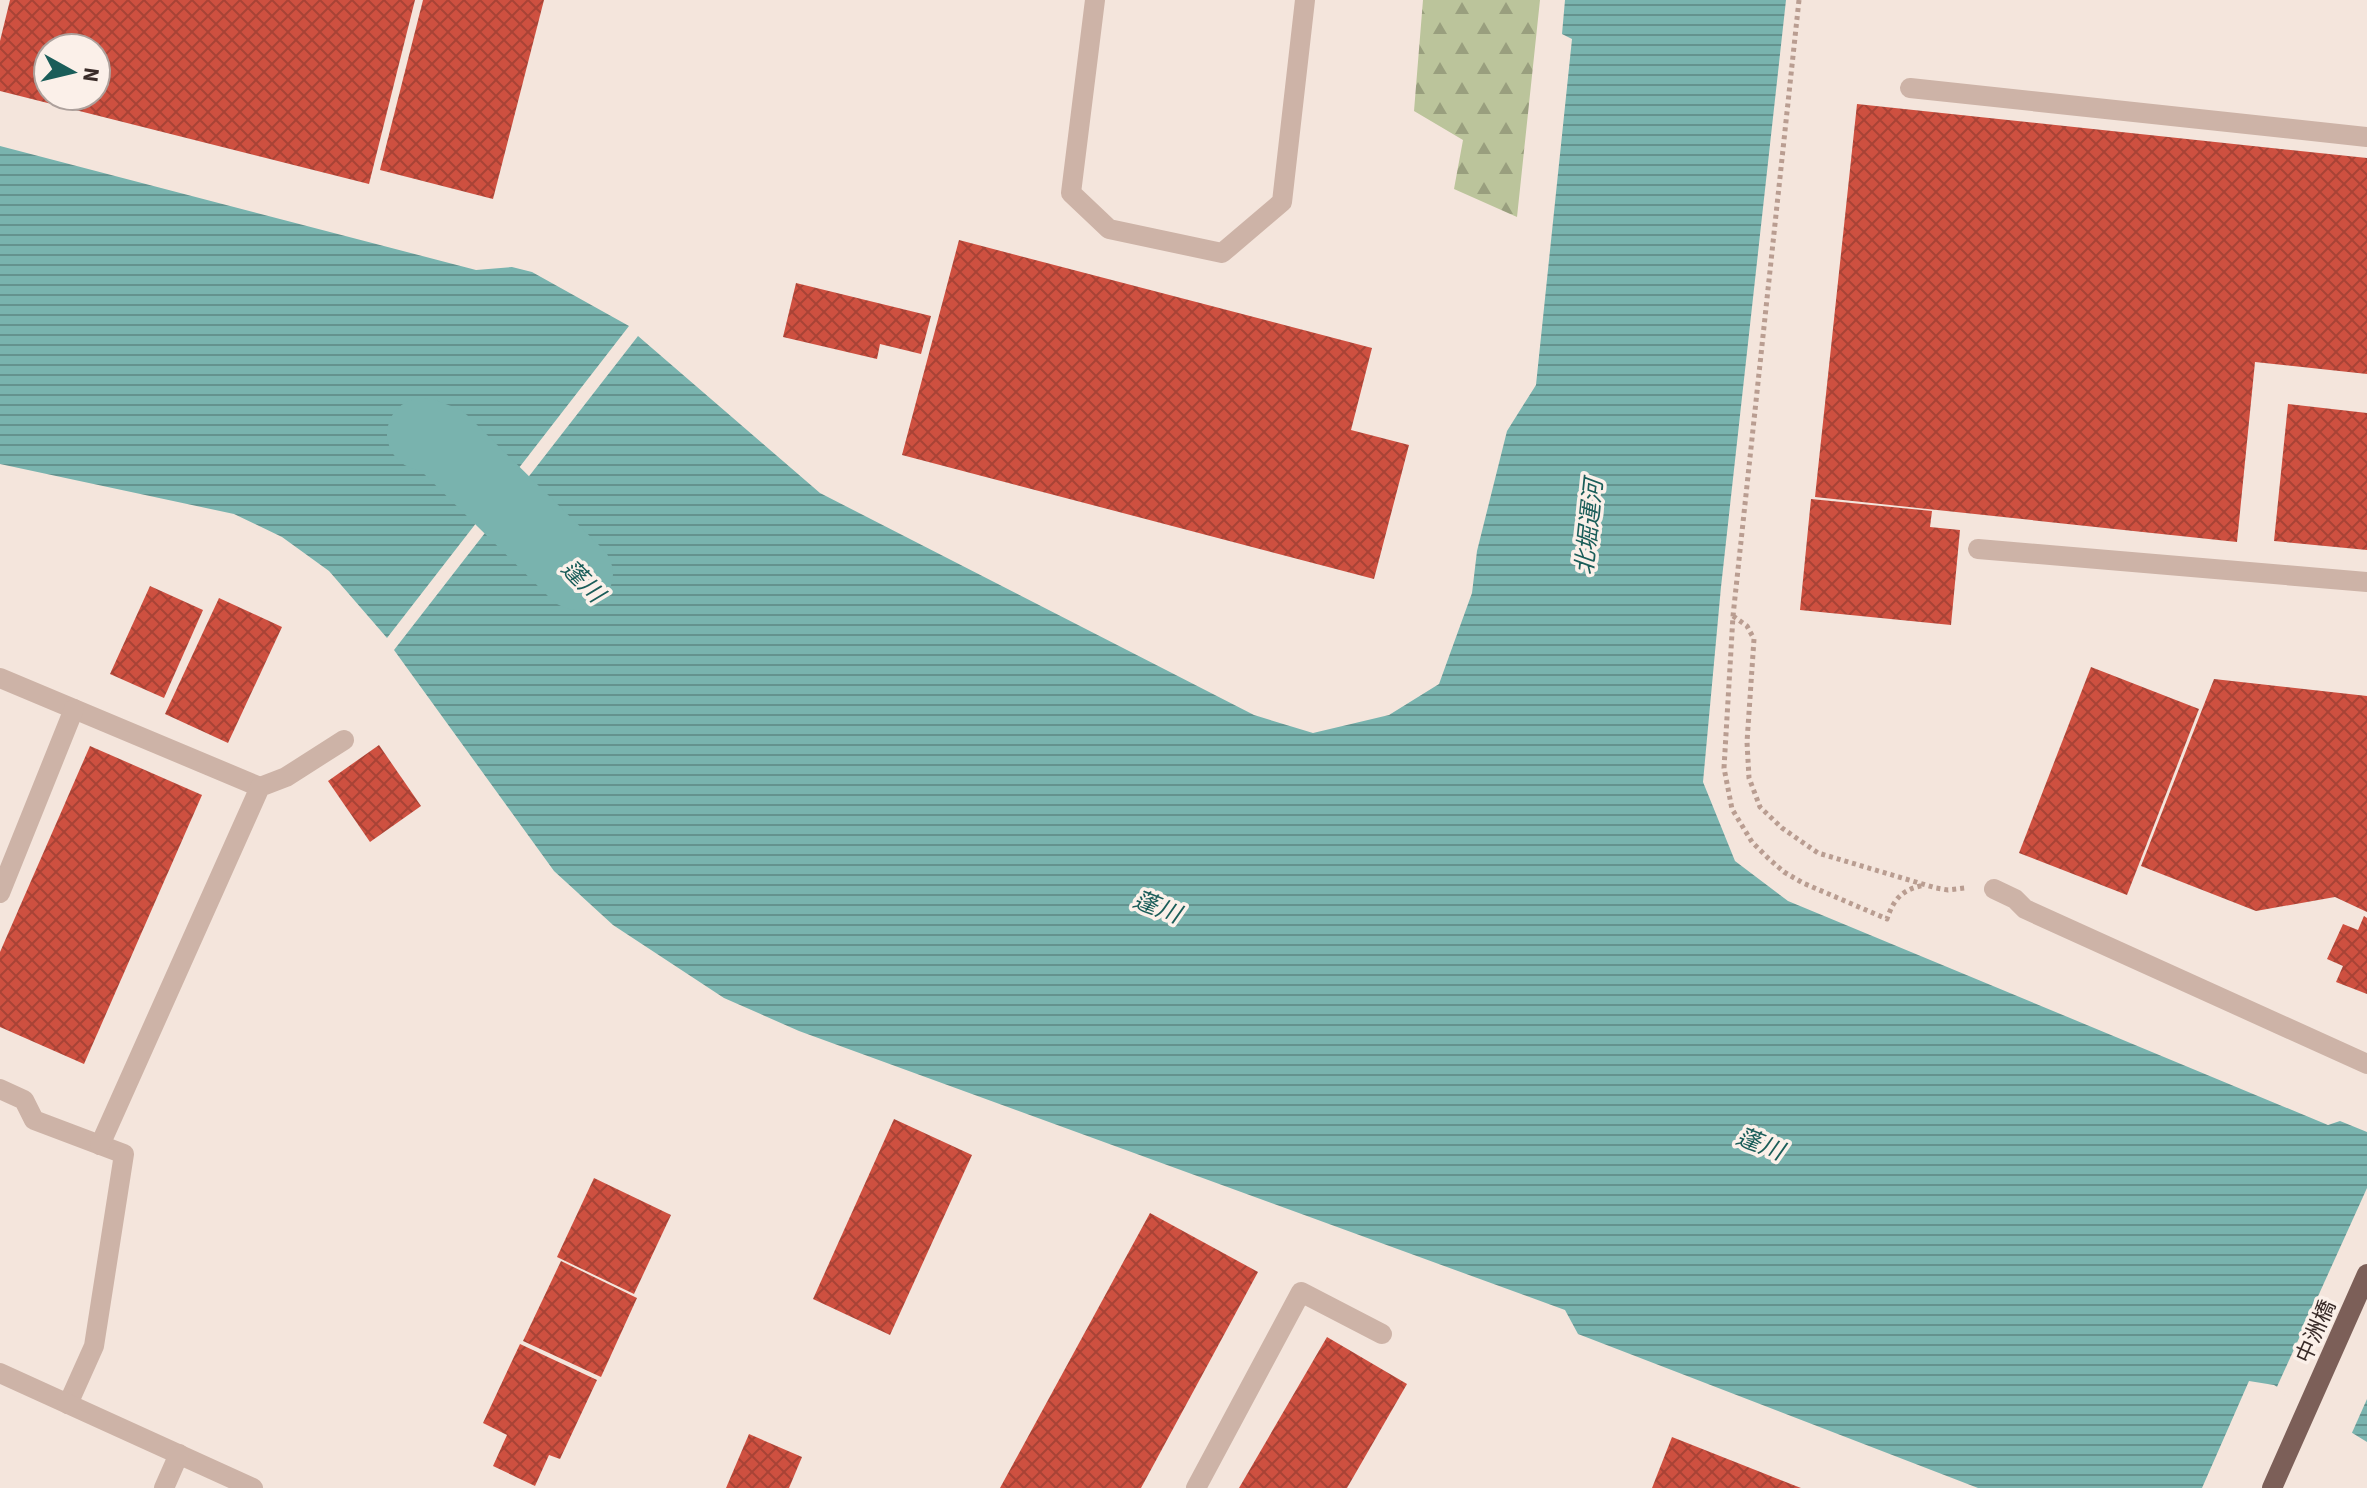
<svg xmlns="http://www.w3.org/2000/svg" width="2367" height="1488" viewBox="0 0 2367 1488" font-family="'Source Sans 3','Noto Sans JP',sans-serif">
  <defs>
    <pattern id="forest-firs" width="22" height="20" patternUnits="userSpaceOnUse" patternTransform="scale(2)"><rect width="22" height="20" fill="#bbc49b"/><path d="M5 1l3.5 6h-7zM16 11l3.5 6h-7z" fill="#999f7e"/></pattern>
    <pattern id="water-rules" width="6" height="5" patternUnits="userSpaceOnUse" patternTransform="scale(2)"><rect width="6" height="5" fill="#79b3ae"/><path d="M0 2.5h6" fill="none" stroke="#64928e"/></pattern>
    <pattern id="building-cross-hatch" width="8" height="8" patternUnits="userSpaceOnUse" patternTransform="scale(2)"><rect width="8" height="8" fill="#ce5040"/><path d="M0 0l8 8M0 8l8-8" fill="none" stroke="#a84336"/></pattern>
  </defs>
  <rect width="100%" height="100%" fill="#f4e5dc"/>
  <path fill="url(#forest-firs)" d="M 1423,0 L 1540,0 L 1517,217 L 1454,189 L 1463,140 L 1414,111 Z"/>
  <g fill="url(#water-rules)">
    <path d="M 1565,0 L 1786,0 L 1721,587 L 1703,782 L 1735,861 L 1788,901 L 2328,1125 L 2340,1121 L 2367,1132 L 2367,1442 L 2274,1385 L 2249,1381 L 2202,1488 L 1978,1488 L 1578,1334 L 1565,1310 L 799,1031 L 724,998 L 613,925 L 554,871 L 394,650 L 638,336 L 820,493 L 1254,715 L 1313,733 L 1389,715 L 1439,684 L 1472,593 L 1477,551 L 1507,431 L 1536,385 L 1572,39 L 1562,34 Z"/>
    <path d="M 0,146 L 476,270 L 512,267 L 532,272 L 629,326 L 387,638 L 329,571 L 282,537 L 234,514 L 0,464 Z"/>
  </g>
  <path fill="#f4e5dc" d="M 2367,1188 L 2367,1399 L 2351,1435 L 2276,1389 Z"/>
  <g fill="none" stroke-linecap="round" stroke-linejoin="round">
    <path stroke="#79b3ae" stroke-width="72" d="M 423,434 L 442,441 L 577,574"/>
  </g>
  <g fill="url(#building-cross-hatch)" fill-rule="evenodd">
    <path d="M 10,0 L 415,0 L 369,184 L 0,91 L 0,41 ZM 48,48 L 96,48 L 96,96 L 48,96 Z"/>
    <path d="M 423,0 L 544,0 L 493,199 L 380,170 Z"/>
    <path d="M 1857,104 L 2367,158 L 2367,374 L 2255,362 L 2237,542 L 1815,497 Z"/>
    <path d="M 959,240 L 1372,348 L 1351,430 L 1409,445 L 1374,579 L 902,455 Z"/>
    <path d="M 796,283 L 931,316 L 921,354 L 880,344 L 877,359 L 783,337 Z"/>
    <path d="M 2288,404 L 2367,413 L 2367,550 L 2274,541 Z"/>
    <path d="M 1811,499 L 1932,511 L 1930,527 L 1960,530 L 1951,625 L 1800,610 Z"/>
    <path d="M 150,586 L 203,610 L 164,698 L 110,674 Z"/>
    <path d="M 219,598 L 282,627 L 228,743 L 165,714 Z"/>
    <path d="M 2091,667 L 2199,709 L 2127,895 L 2019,853 Z"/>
    <path d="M 2214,679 L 2367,696 L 2367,912 L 2335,897 L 2256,911 L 2141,866 Z"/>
    <path d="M 379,745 L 421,806 L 370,842 L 328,781 Z"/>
    <path d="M 90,746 L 202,795 L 84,1064 L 0,1027 L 0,952 Z"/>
    <path d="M 2364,916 L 2367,918 L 2367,994 L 2336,982 L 2343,966 L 2327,959 L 2343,924 L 2358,930 Z"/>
    <path d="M 894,1119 L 972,1155 L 890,1335 L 813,1299 Z"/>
    <path d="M 594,1178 L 671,1215 L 634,1294 L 557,1257 Z"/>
    <path d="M 1150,1213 L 1258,1272 L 1141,1488 L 1000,1488 Z"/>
    <path d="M 561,1261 L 637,1298 L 601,1377 L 523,1341 Z"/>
    <path d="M 1327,1337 L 1407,1384 L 1347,1488 L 1239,1488 Z"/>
    <path d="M 520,1344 L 597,1380 L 560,1459 L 549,1455 L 535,1486 L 493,1466 L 507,1435 L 483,1423 Z"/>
    <path d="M 749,1434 L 802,1457 L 789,1488 L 726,1488 Z"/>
    <path d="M 1672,1437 L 1801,1488 L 1652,1488 Z"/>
  </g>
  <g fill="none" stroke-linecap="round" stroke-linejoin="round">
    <g stroke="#b99d91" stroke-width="5" stroke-dasharray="4 4" stroke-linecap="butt">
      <path d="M 1799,0 L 1733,616 L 1724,768 L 1732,809 L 1752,842 L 1769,859 L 1784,872 L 1803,883 L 1887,919 C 1894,898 1903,889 1925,885"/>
      <path d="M 1733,616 L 1747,626 L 1754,639 L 1747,742 L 1749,778 L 1760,807 L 1782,828 L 1818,853 L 1936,888 L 1948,890 L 1965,888"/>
    </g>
    <g stroke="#cdb3a7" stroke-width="20">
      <path d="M 1095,0 L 1071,193 L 1109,229 L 1222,253 L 1282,202 L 1305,0"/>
      <path d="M 1910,88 L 2367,137"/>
      <path d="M 1978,549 L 2367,582"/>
      <path d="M 0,678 L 260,787"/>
      <path d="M 1994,889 L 2015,899 L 2025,909 L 2367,1064"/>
      <path d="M 0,893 L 74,709"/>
      <path d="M 0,1089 L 24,1100 L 34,1120 L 124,1154 L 94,1346 L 68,1404"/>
      <path d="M 100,1145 L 260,787 L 286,777 L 344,740"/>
      <path d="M 0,1373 L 253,1488"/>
      <path d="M 164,1488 L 179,1454"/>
      <path d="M 1196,1488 L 1301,1292 L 1382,1334"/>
    </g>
    <path stroke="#7c5f58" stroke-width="20" d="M 2272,1488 L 2367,1274"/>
  </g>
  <g text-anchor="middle" stroke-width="7" stroke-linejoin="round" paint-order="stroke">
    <g font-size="22" fill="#392b28" stroke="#fbf0e9">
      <text transform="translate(2315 1331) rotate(-66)" y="8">中洲橋</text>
    </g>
    <g font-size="24" font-style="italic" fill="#1a5d59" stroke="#fbf0e9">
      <text transform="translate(1589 527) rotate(-84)" y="8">北堀運河</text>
      <text transform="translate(583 581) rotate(45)" y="8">蓬川</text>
      <text transform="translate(1157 907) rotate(21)" y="8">蓬川</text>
      <text transform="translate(1760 1144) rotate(21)" y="8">蓬川</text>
    </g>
  </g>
  <g transform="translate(72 72) rotate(98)"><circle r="38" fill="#fbf0e9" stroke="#ada19c" stroke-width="2"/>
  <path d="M0-6L14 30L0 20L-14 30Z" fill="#1a5d59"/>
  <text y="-12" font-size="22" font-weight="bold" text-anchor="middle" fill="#392b28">N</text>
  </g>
</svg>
